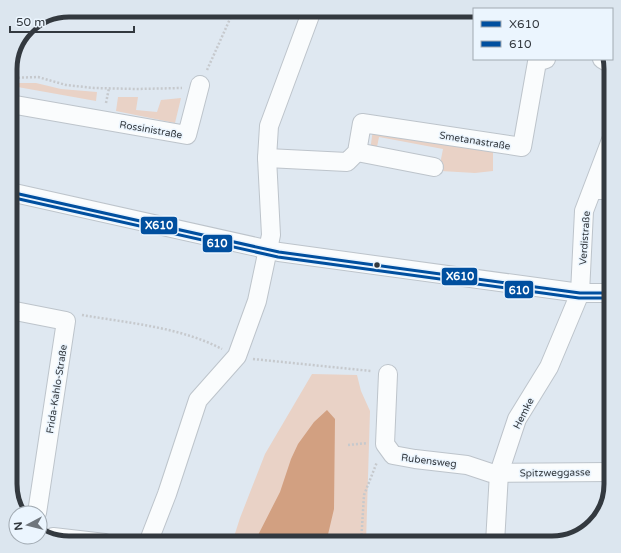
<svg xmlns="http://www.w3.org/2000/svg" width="621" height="553" viewBox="0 0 621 553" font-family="'Varela Round',sans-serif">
  <rect width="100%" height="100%" fill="#dfe8f1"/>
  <g fill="#e9d2c6">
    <path d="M 13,83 L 36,83 L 61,89 L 97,92 L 96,101 L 12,86 Z"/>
    <path d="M 118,97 L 138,97 L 136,110 L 157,112 L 161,100 L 181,98 L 175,123 L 116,111 Z"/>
    <path d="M 373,129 L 493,150 L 493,171 L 475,173 L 441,171 L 440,164 L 443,149 L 379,137 L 376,152 L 370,151 Z"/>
    <path d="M 312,374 L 357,375 L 361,391 L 370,411 L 366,543 L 232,543 L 240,518 L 265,454 Z"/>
  </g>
  <path fill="#d2a081" d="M 327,410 L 335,419 L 334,509 L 326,543 L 254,543 L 280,492 L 291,459 L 298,444 L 314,422 Z"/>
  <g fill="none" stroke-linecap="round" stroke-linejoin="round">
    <defs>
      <g id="street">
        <path d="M 602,59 L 609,63"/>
        <path d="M 10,104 L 187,135 L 200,85"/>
        <path d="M 357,152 L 434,167"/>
        <path d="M 267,158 L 347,162 L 357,152 L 362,123 L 522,147 L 537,62 L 546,59"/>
        <path d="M 593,190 L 611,190"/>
        <path d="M 10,192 L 279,252 L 580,293 L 611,293"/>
        <path d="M 10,310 L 66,321 L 37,513"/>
        <path d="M 388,374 L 385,444 L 393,455 L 415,459 L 467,465 L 491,473 L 611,472"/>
        <path d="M 53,537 L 105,543"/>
        <path d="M 148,543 L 167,494 L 198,400 L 237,356 L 257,301 L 271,235 L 267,158 L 269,126 L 312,10"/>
        <path d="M 495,543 L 499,473 L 517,419 L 549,367 L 580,293 L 584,211 L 611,140"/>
      </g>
    </defs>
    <use href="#street" stroke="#bdc4cb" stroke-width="20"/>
    <g stroke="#c6c9cd" stroke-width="2.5" stroke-dasharray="2 2" stroke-linecap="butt">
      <path d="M 232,14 L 291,17"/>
      <path d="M 207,70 L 234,10"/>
      <path d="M 10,78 L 38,77 L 66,85 L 94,88 L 137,89 L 182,88"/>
      <path d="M 106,103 L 109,88"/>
      <path d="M 82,315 C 128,323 180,327 222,349"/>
      <path d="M 253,359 L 371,371"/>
      <path d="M 348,445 L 368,443"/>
      <path d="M 361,543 L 364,495 L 377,462"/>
    </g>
    <use href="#street" stroke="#fafcfd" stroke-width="18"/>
    <defs>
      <path id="bus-1" d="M 10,192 L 279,252 L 580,293 L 611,293"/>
      <path id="bus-2" d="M 10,197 L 278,257 L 579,298 L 611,298"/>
    </defs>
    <use href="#bus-1" stroke="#ebf5fe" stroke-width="6"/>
    <use href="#bus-2" stroke="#ebf5fe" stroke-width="6"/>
    <use href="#bus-1" stroke="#004f9f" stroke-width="3"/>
    <use href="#bus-2" stroke="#004f9f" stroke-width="3"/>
  </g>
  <circle fill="#33393f" stroke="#ebf5fe" stroke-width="1.5" cx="377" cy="265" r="3.5"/>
  <g text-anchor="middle" stroke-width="3" stroke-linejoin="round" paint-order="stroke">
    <g font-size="10" fill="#33393f" stroke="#ebf5fe">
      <text transform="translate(151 129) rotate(10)" y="4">Rossinistraße</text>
      <text transform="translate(475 140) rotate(9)" y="4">Smetanastraße</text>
      <text transform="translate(584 238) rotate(-86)" y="4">Verdistraße</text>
      <text transform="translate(56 389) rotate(-81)" y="4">Frida-Kahlo-Straße</text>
      <text transform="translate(523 413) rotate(-63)" y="4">Hemke</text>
      <text transform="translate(429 460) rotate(7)" y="4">Rubensweg</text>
      <text transform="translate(555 472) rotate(-1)" y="4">Spitzweggasse</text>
    </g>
  </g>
  <path d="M0 0H621V553H0ZM69 17H552A52 52 0 0 1 604 69V484A52 52 0 0 1 552 536H69A52 52 0 0 1 17 484V69A52 52 0 0 1 69 17Z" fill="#dce6ef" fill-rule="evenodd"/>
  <path fill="none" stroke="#33393f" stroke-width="5" d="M69 17H552A52 52 0 0 1 604 69V484A52 52 0 0 1 552 536H69A52 52 0 0 1 17 484V69A52 52 0 0 1 69 17Z"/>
  <g stroke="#ebf5fe" stroke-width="1.5">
    <rect x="140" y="216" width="38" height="19" rx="4" fill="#004f9f"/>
    <rect x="202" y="234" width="31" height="19" rx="4" fill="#004f9f"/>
    <rect x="441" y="267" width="37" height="19" rx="4" fill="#004f9f"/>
    <rect x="504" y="280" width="30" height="19" rx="4" fill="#004f9f"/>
  </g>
  <g font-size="11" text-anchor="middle" font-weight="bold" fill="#fff">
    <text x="159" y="229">X610</text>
    <text x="217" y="247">610</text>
    <text x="460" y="280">X610</text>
    <text x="519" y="294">610</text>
  </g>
  <rect x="473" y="8" width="140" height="52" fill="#ebf5fe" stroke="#a1aab2"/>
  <rect x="481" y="21" width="20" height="6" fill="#004f9f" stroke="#a1aab2"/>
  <text x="509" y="28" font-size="12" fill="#33393f">X610</text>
  <rect x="481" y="41" width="20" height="6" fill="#004f9f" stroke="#a1aab2"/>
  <text x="509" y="48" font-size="12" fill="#33393f">610</text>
  <g transform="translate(28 525) rotate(263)"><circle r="19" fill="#ebf5fe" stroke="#a1aab2"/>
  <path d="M0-3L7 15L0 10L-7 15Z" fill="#6f767d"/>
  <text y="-6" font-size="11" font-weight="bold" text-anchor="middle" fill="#33393f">N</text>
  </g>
  <path d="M10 26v6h124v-6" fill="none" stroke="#33393f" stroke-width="2"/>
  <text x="16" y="26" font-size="12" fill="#33393f" stroke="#ebf5fe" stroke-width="3" paint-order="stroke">50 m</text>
</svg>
